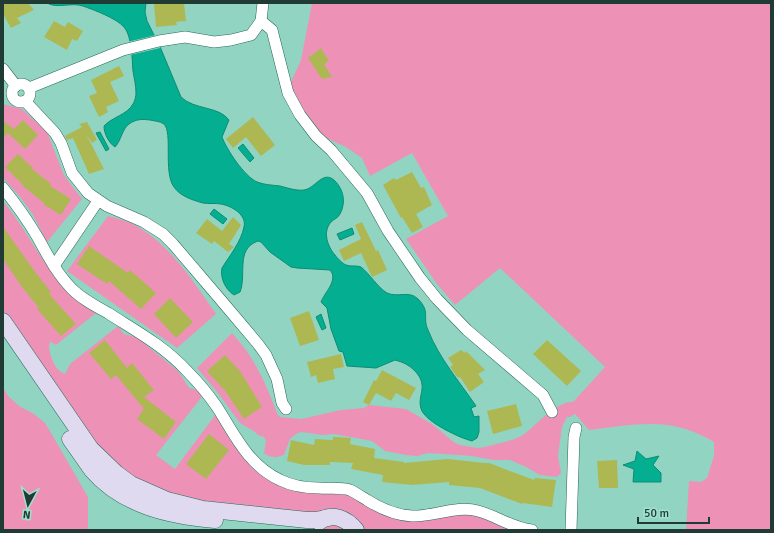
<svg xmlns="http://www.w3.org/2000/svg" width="774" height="533" viewBox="0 0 774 533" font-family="Signika,sans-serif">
  <rect width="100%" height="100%" fill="#92d4c2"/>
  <g fill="#ed92b6">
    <path d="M 312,3 L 771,3 L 771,530 L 686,530 L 689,481 L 701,482 L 707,478 L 714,456 L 714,442 C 672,416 635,424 589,430 L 575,414 L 570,417 L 567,417 L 562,427 L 558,456 L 561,473 L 557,477 L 540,475 L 526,467 L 510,460 L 493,460 L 472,456 L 428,453 L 417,456 L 406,455 L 385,451 L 372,441 L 334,434 L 323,435 L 301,432 L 296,434 L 290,439 L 284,455 C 276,458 270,458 264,453 L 266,441 L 264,437 L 258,435 L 255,432 L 240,423 L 218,393 L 197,368 L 232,333 C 255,358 265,382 277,413 L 280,417 L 301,419 L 341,410 L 364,408 L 369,405 L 406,409 L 432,424 L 455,443 L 460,445 L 478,448 L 484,447 C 495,444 513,441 523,435 C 535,426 558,400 573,402 L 605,367 L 500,268 L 455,305 L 437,284 L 406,239 L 448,216 L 412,153 L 370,176 L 362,158 L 346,147 L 326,138 L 309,123 L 290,84 L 301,60 Z"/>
    <path d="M 3,104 L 22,109 L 47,132 L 64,175 L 82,199 L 47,242 L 33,215 L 21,198 L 3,178 Z"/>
    <path d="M 3,201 C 27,230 42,265 69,292 C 76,300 87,306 96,313 L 56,345 L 51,342 L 49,344 C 49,354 54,370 65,374 L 70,364 L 118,326 L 124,334 L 140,338 L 145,344 L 178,371 L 189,388 L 198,390 L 201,393 L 201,398 L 156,455 L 175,469 L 216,414 L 233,441 L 252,468 L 264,476 L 345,493 L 377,510 L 469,512 L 513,530 L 365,530 L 360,525 L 319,514 L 197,502 L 146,486 L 106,458 L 5,314 L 3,307 Z"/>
    <path d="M 108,216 C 116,218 124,220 131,223 C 170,243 192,280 216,314 L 177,348 L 67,271 Z"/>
    <path d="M 3,387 L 8,396 L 19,406 L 34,414 L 45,423 L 51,433 L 88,497 L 88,530 L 3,530 Z"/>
    <path d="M 329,522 L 348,530 L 320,530 L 323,525 Z"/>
  </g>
  <g fill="#04af91" stroke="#0c8c75">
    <path d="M 47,3 L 146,3 L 145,12 L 147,21 L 161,49 L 181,97 C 194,110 219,106 229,120 L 222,137 C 227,150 244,176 257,182 C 265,185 272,185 280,186 C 288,188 296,191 304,190 C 315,189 323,169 335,181 C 344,190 346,203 340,214 C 338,218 334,219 331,222 C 322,232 328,247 335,255 C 337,258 343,264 346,265 C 351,267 357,265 361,267 C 370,274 377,287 387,293 C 398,298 409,290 418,299 C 431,312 422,317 428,330 C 439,358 459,381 476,406 L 471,408 L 474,417 L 479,416 L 479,432 L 477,438 L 472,441 C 460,438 428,423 422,411 C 415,396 431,387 414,370 C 409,365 403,362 395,360 L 376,368 L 347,366 L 343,352 L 339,351 L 331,329 L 327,308 L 321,302 C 324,293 339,280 330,270 L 297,268 L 291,267 L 270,252 L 261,242 L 258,241 C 235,249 247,275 240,292 L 234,295 C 225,289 220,278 222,268 C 230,255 241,242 244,227 C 247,215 232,206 221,204 C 215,203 209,204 203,203 C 192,200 180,196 174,187 C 163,172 173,133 164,124 C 160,121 154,121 150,120 C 142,119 136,119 129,124 C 122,129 121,141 115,147 C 109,143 104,134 104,126 C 112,117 127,115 133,104 C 135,101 136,96 136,93 C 136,85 134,78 133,71 C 132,59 132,36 124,27 C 116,18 94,10 83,6 C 71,2 57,9 47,3 Z"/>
    <path d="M 100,132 L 109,149 L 106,151 L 96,133 Z"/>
    <path d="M 243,144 L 254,158 L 250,162 L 238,148 Z"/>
    <path d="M 214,209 L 227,219 L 223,224 L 210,214 Z"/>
    <path d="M 352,228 L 354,234 L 340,240 L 337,234 Z"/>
    <path d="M 321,314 L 326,328 L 322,330 L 316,317 Z"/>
    <path d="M 637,451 L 646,459 L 659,456 L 653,465 L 661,473 L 661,482 L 633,482 L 634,469 L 623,465 L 635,461 Z"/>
  </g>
  <path fill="#92d4c2" d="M 156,35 L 160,48 L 130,55 L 127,42 Z"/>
  <g fill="#adb853">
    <path d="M 3,3 L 28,3 L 34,10 L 17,18 L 21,23 L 11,28 L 3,14 Z"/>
    <path d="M 163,3 L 184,3 L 186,21 L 176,22 L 177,25 L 156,27 L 154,4 Z"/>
    <path d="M 54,21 L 65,27 L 68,22 L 83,31 L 77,41 L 72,39 L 67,50 L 44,37 Z"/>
    <path d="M 321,48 L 329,61 L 324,64 L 332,77 L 322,79 L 308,58 Z"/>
    <path d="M 119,66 L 124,76 L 110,82 L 119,101 L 106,107 L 108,112 L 99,117 L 89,96 L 97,93 L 91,80 Z"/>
    <path d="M 253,117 L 275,145 L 261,156 L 246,137 L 233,148 L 226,139 Z"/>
    <path d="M 23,120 L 38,135 L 25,149 L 8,133 L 3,139 L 3,121 L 14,129 Z"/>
    <path d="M 87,122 L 97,140 L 92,143 L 86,134 L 104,169 L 89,174 L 73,138 L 67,140 L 65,136 L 82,127 L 79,124 Z"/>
    <path d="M 18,154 L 33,168 L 32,169 L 51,184 L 50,186 L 71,199 L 61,215 L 43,204 L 44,203 L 23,186 L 23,185 L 5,167 Z"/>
    <path d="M 412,172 L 421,188 L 424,187 L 432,205 L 416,214 L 423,227 L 412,233 L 402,217 L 401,218 L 383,185 L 394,178 L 396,180 Z"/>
    <path d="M 233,217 L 241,225 L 229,244 L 234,247 L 228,252 L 214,241 L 212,244 L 196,233 L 207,219 L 222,231 Z"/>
    <path d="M 362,222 L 376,251 L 378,250 L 387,270 L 372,277 L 361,253 L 344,261 L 339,250 L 361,239 L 355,225 Z"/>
    <path d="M 3,227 L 36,273 L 51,292 L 49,294 L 76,324 L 61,336 L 37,309 L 39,308 L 22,287 L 3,259 Z"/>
    <path d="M 89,246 L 128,273 L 130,270 L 156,293 L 141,309 L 109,281 L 107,284 L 77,264 Z"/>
    <path d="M 170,298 L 193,322 L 176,338 L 154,314 Z"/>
    <path d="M 309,311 L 319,340 L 300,346 L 290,318 Z"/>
    <path d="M 105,340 L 127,368 L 132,363 L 154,390 L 144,397 L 176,422 L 164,439 L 137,419 L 144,409 L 116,375 L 111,379 L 89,353 Z"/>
    <path d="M 547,340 L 581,371 L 567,386 L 533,354 Z"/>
    <path d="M 461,350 L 465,353 L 466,351 L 485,370 L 478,374 L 484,382 L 470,392 L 460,377 L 458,378 L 450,367 L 453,365 L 448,358 Z"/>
    <path d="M 341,354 L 344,367 L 333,369 L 335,379 L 318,383 L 316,375 L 311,377 L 307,362 Z"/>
    <path d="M 225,355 L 240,371 L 262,407 L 244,419 L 226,392 L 207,371 Z"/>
    <path d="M 382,370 L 416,388 L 409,400 L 396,393 L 391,401 L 376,393 L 369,405 L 363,402 L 374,380 L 376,381 Z"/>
    <path d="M 516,404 L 522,426 L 493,434 L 487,411 Z"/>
    <path d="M 209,434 L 229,450 L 206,479 L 186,464 Z"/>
    <path d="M 333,437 L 351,438 L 350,444 L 375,449 L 374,458 L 404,462 L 404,463 L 448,459 L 484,463 L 489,463 L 534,480 L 535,478 L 556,480 L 552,507 L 523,503 L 522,504 L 480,488 L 449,485 L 449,482 L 412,485 L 382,482 L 383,475 L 351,469 L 353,463 L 330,462 L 330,465 L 304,465 L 287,461 L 291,440 L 314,445 L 315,439 L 333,440 Z"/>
    <path d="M 617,460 L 618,488 L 599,488 L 597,461 Z"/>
  </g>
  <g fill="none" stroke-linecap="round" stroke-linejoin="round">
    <defs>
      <g id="minor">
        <path d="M 261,21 L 272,30 L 288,93 L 300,115 L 316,136 L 331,150 L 367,193 L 388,231 L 420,278 L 437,299 L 467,330 L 543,395 L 552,412"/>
        <path d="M 3,69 L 16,86"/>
        <circle cx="21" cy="93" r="9"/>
        <path d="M 29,88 L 123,50 L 159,41 L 185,37 L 214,42 L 231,40 L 251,35 L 261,21 L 263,3"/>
        <path d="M 25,101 L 55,133 L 61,143 L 72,173 L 88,193 L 107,206 L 144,222 L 163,234 L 173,244 L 220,299 L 258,344 L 266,355 L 277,379 L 282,403 L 286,409"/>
        <path d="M 3,188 C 16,204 28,221 38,238 C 48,256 57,274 72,289 C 82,299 95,306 108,313 C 136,331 164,346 187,371 C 198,382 208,394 217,407 C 235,435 248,465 280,480 C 292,486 306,488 319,488 C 330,489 340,487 350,490 C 356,493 362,497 367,500 C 381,509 395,515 412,516 C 434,517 456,505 478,511 C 497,516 512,528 532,530"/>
        <path d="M 54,266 L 98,201"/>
        <path d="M 571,530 L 574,437 L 576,428"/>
      </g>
      <g id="secondary">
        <path d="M 3,321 L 91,449 L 116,473 L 131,484 L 167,500 L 203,509 L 307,520 L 316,520 L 328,518"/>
        <path d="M 70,439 C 77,449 84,459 91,469 C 122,506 170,516 215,520"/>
        <path d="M 319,522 C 331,511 347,519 356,530"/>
      </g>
    </defs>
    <use href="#minor" stroke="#266959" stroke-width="12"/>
    <use href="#secondary" stroke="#266959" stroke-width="17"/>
    <use href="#minor" stroke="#fff" stroke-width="11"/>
    <use href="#secondary" stroke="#e0daf0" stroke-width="16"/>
  </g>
  <rect width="774" height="533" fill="none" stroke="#203b34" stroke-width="8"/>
  <g transform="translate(28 505) rotate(187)" stroke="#9fe1ce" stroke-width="3" paint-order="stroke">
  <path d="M0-3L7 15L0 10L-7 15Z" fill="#203b34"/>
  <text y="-6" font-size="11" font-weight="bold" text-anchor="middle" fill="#203b34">N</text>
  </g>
  <path d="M638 517v6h71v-6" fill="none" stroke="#203b34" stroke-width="2"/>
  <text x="644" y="517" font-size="12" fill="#203b34" stroke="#9fe1ce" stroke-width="3" paint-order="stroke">50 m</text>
</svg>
